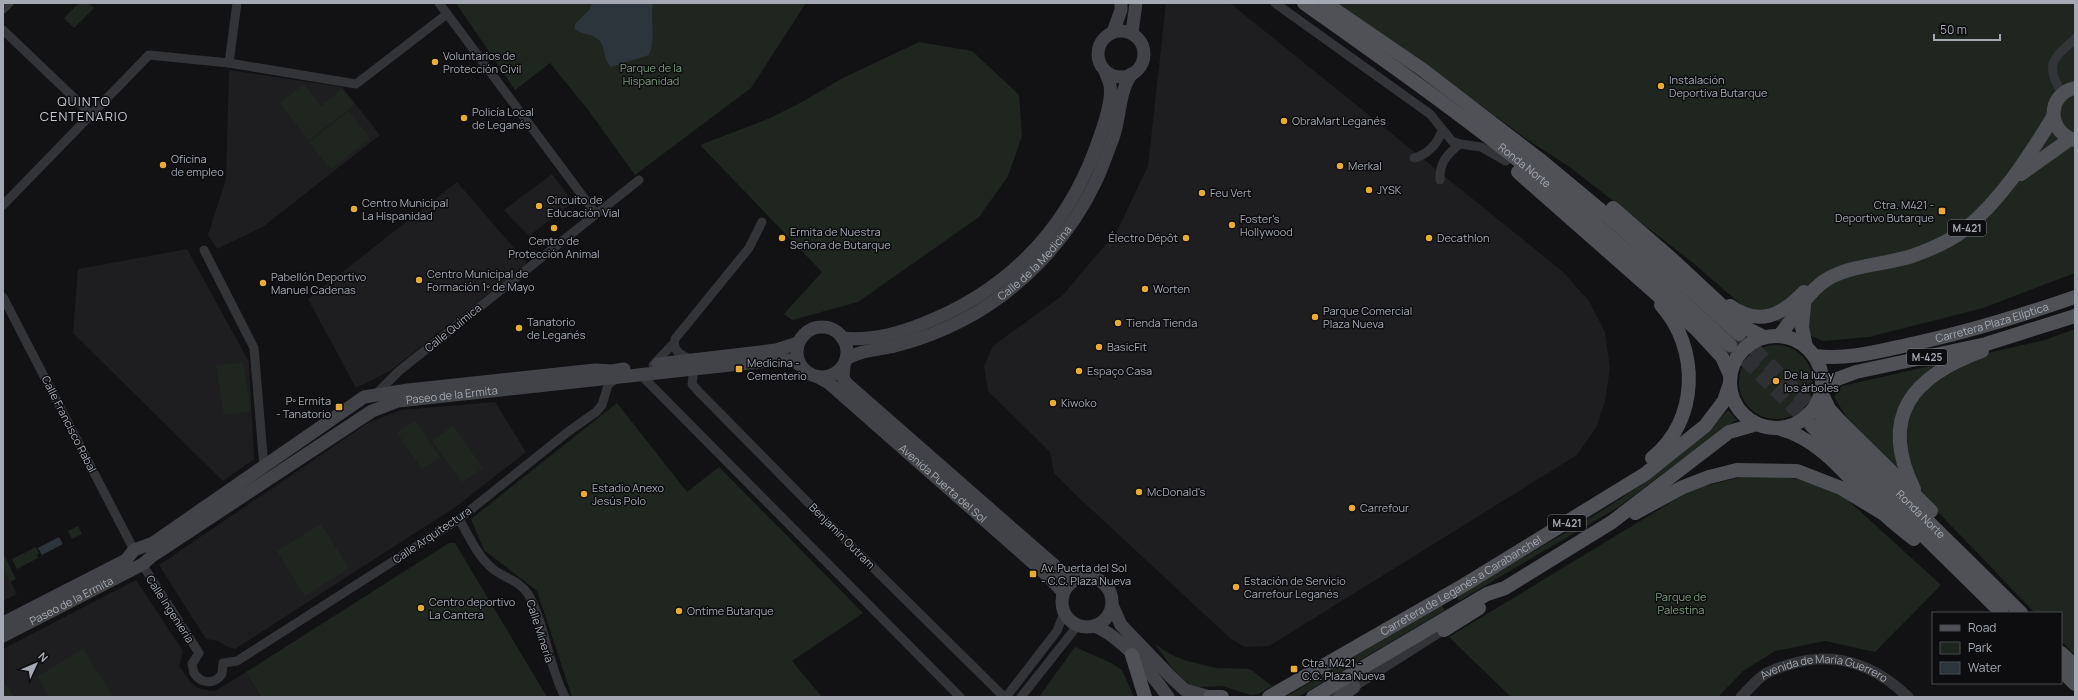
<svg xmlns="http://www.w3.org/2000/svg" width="2078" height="700" viewBox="0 0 2078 700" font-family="Manrope,sans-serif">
  <rect width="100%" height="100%" fill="#121214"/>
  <g fill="#1e1e20">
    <path d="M 1166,3 L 1230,3 L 1563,272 L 1589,301 L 1605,332 L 1610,368 L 1605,401 L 1597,426 L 1577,455 L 1269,646 L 1245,647 L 1231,639 L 1077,496 L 1054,473 L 1050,452 L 988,391 L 984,366 L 993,346 L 1063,295 L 1117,231 L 1148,166 Z"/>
    <path d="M 229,70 L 342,87 L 380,135 L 264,226 L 217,249 L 208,235 L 226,179 Z"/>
    <path d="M 552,174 L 573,202 L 529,236 L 504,210 Z"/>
    <path d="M 457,182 L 527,263 L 390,371 L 356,388 L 308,299 Z"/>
    <path d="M 187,249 L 249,362 L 254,459 L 223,481 L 73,333 L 78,269 Z"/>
    <path d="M 495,402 L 526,452 L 457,506 L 235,649 L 228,647 L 218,641 L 206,639 L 159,565 L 368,423 L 401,410 Z"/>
    <path d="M 3,567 L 17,594 L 3,601 Z"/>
    <path d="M 136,580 L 183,651 L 179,666 L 191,683 L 198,688 L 211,691 L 217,690 L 246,672 L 261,697 L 15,697 L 3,680 L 3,649 Z"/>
  </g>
  <g fill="#1f261f">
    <path d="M 79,3 L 89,3 L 94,8 L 74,28 L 64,18 Z"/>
    <path d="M 456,3 L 806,3 L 751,88 L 635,175 L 589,111 L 550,63 L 515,90 Z"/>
    <path d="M 1336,3 L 2075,3 L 2075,273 L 1983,308 L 1869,337 L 1823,341 L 1743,306 L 1692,262 L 1571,168 L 1528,140 L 1418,59 Z"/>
    <path d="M 919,42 L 972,51 L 1019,95 L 1022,136 L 1008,176 L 979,217 L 858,302 L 792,320 L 784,314 L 822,272 L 700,145 L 768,119 L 800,103 L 843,78 Z"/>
    <path d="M 304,84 L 321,106 L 342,89 L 354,105 L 309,140 L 280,103 Z"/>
    <path d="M 349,111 L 370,138 L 331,169 L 309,143 Z"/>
    <path d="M 2075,329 L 2075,655 L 2061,641 L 2061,613 L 2035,613 L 1846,416 L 1834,397 L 1842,386 L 2045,340 Z"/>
    <circle cx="1776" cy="382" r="37"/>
    <path d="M 243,362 L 251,411 L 224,415 L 216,366 Z"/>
    <path d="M 617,403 L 687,492 L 719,467 L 863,613 L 792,661 L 822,697 L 572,697 L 537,591 L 484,550 L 471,519 Z"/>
    <path d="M 1728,410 L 1737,420 L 1724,428 L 1617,508 L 1459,601 L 1456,596 C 1546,543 1658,487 1728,410 Z"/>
    <path d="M 415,421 L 440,457 L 422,469 L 397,433 Z"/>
    <path d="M 453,426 L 483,468 L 462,482 L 432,441 Z"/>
    <path d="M 1753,474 L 1828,482 L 1941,585 L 1875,652 L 1825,641 L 1775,651 L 1743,671 L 1718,697 L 1511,697 L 1449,637 L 1693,489 Z"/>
    <path d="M 321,524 L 349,568 L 305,596 L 277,551 Z"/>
    <path d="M 78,526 L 82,534 L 72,539 L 68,531 Z"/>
    <path d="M 449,543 L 455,543 L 547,697 L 261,697 L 246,672 Z"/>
    <path d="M 36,547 L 39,553 L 37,555 L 38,558 L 17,569 L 12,559 Z"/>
    <path d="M 4,555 L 16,579 L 10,582 L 3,567 Z"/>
    <path d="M 1441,605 L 1445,610 L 1298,697 L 1287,696 Z"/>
    <path d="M 1155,644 L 1172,655 L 1187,661 L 1216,668 L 1250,669 L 1272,686 L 1258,694 L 1251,695 L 1222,686 L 1198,687 L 1190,685 L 1173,669 Z"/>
    <path d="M 1075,647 L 1111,663 L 1122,670 L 1134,697 L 1039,697 Z"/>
    <path d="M 83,649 L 112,695 L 108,697 L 50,697 L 37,677 Z"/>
    <path d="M 3,680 L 15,697 L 3,697 Z"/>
  </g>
  <g fill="#2c353b">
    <path d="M 592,3 L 653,3 C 650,20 656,39 649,55 L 611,67 C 602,59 607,47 598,39 C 591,33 581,35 575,29 L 575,24 L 590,9 Z"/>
    <path d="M 59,537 L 63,544 L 42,555 L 38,548 Z"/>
  </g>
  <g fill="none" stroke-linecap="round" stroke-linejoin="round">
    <g stroke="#2f3034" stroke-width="14" stroke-dasharray="14 7" stroke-linecap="butt">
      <path d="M 1739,334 L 1821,416"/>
      <path d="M 1730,345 L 1812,426"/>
    </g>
    <g stroke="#333438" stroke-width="9">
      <path d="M 439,3 L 596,214"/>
      <path d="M 1275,3 L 1430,114 L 1452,141 L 1460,144 L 1481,147 L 1506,161"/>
      <path d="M 3,9 L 9,3"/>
      <path d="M 3,30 L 91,114"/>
      <path d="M 229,63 L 237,3"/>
      <path d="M 2062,93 C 2044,65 2053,58 2075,39"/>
      <path d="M 1414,158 C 1427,155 1439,143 1442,129"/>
      <path d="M 1440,180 C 1439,163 1447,154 1460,144"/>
      <path d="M 3,205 L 149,55 L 229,63 L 356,84 L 447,14"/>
      <path d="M 204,250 L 254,348 L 264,467"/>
      <path d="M 3,297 L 134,550"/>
      <path d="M 690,359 C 681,355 672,351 675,339 L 749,248 L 762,222"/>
      <path d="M 653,365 L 673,344"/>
      <path d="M 694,369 L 692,384 L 698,391 L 835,530 L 1004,697"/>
      <path d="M 641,375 L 960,697"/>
      <path d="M 376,394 L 399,371 L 639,180"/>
      <path d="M 459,519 C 469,536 478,557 493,569 C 504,578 519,580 528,594 C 545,622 548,665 565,697"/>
      <path d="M 142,564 L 199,653 L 192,664 L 194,673 C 201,684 214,685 222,674 L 223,663 L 237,661 L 459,519 L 569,431 L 596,412 L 602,405 L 608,385 L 615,379"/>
      <path d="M 1006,697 L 1057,631 L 1064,613"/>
      <path d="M 1021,697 L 1078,625"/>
      <path d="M 1329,697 L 1338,695 L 1354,687 L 1444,630"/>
    </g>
    <path stroke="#333438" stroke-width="11" id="s1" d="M 1741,697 C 1748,690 1756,680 1765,674 C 1772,670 1781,667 1788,665 C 1833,650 1874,664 1908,697"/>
    <g stroke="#414348" stroke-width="13">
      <circle cx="1121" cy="54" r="23"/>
      <path d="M 1113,32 L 1121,10 L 1121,3"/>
      <path d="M 1132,33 L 1136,3"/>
      <circle cx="822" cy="352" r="25"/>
      <path d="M 842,338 C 870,341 897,334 922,324 C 1005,292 1064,233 1095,150 C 1101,133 1113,103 1110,85 C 1109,80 1106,75 1105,71"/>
      <path id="s2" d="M 846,359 C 861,350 878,350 895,346 C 918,340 942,331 963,320 C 1019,291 1068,240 1095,183 C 1102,169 1107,153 1113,138 C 1121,116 1118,95 1131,74"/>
      <path d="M 658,364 L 776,350 L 798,343"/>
      <path d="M 844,365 L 843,378 L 847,384 L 1063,573 L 1075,579"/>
      <path id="s3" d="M 820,378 L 829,383 L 1049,577 L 1063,592"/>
      <circle cx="1087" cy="602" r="25"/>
      <path d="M 1112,605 L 1121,625 L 1170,676 L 1185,690 L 1210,697"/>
      <path d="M 3,623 L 126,560 L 134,550 L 153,543 L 364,397 L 408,390 L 595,370 L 612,371 L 624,369"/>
      <path d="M 1094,626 C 1121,636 1152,674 1168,697"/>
      <path id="s4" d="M 3,636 L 143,564 L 152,556 L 372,411 L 398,401 C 524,387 651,374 777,360 L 792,360 L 800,365"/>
      <path d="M 1340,697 L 1354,687"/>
    </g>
    <g stroke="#4f5157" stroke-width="14">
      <path id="s5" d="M 1304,3 C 1387,62 1470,120 1549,185 C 1612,236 1671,291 1730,345"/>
      <path d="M 1325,3 L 1423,70 L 1539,159 L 1616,223 L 1739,334"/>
      <path d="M 2075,88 C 2046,94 2047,133 2075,140"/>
      <path d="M 1518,172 L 1696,329 L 1722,357 L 1730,375"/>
      <path d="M 2021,174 L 2070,139"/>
      <path d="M 1613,208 L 1673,260 L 1746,328 L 1764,337"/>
      <path d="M 1804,305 L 1802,327 L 1806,347"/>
      <path d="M 1730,306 C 1759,327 1782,315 1804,292"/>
      <path d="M 1779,336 C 1794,319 1804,296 1823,282 C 1846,265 1885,265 1912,256 C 1929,250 1949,242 1964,230 C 2001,200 2028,158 2053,117"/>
      <circle cx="1776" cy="382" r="46"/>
      <path id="s6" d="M 1814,356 C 1847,360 1876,352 1907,345 C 1965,333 2020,316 2075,297"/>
      <path d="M 1821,389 L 1837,379 L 1856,372 L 1986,344 L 2075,316"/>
      <path d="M 1821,392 L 1829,409 L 1838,419 L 1931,511"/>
      <path id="s7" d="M 1821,416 L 2021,613"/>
      <path d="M 1812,426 L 2002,613"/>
      <path d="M 1777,428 C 1822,438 1852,483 1884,514 C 1893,523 1904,531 1914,539"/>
      <path d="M 1652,458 C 1699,421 1700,348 1661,305"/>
      <path d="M 1914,489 C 1878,416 1913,376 1982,351"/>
      <path d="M 1635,513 L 1683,487 L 1709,477 L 1737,470 L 1797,471 L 1841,488 L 1884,514"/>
      <path d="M 1444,630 L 1479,608"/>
      <path d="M 2061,653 L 2075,666"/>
      <path d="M 1132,655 L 1145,697"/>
      <path d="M 2061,670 L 2075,684"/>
      <path d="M 1210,697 L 1222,697"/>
      <path id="s8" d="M 1269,697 L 1464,585 L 1645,474 L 1705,426 L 1724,401 L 1730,383"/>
      <path d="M 1313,697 L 1487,594 L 1505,588 L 1612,522 L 1729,432 L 1757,424"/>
    </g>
  </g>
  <g fill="#e8ac36" stroke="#0d0d0f" stroke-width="1.5">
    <circle cx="435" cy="62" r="4"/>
    <circle cx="1661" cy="86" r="4"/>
    <circle cx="464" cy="118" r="4"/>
    <circle cx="1284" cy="121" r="4"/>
    <circle cx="163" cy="165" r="4"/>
    <circle cx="1340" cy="166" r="4"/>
    <circle cx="1369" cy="190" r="4"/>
    <circle cx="1202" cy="193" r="4"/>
    <circle cx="539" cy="206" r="4"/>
    <circle cx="354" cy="209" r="4"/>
    <rect x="1938" y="207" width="8" height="8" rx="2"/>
    <circle cx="1232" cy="225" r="4"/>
    <circle cx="554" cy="228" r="4"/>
    <circle cx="782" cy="238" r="4"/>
    <circle cx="1186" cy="238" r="4"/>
    <circle cx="1429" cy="238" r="4"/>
    <circle cx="419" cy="280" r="4"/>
    <circle cx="263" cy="283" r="4"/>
    <circle cx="1145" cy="289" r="4"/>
    <circle cx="1315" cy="317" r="4"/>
    <circle cx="1118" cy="323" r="4"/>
    <circle cx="519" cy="328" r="4"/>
    <circle cx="1099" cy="347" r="4"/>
    <rect x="735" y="365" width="8" height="8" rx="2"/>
    <circle cx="1079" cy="371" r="4"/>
    <circle cx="1776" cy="381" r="4"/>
    <circle cx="1053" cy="403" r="4"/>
    <rect x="335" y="403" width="8" height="8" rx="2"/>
    <circle cx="1139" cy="492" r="4"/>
    <circle cx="584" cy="494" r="4"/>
    <circle cx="1352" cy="508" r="4"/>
    <rect x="1029" y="570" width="8" height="8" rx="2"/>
    <circle cx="1236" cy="587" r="4"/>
    <circle cx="421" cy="608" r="4"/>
    <circle cx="679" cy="611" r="4"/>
    <rect x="1290" y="665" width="8" height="8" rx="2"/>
  </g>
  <g text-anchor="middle" stroke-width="3" stroke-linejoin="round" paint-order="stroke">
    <g fill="#0d0d0f" stroke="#777a82" stroke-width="1">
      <rect x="1948" y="220" width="38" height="16" rx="3"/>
      <rect x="1907" y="349" width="40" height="16" rx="3"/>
      <rect x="1548" y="515" width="38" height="16" rx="3"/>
    </g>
    <g font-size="10" font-weight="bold" fill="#a4a9b3">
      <text x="1967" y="232">M-421</text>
      <text x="1927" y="361">M-425</text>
      <text x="1567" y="527">M-421</text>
    </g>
    <g font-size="11" fill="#a4a9b3" stroke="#0d0d0f" text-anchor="start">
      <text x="443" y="60">Voluntarios de<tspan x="443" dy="13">Protección Civil</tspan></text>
      <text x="1669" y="84">Instalación<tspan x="1669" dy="13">Deportiva Butarque</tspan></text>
      <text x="472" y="116">Policía Local<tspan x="472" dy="13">de Leganés</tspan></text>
      <text x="1292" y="125">ObraMart Leganés</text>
      <text x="171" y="163">Oficina<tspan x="171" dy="13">de empleo</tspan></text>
      <text x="1348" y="170">Merkal</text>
      <text x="1377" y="194">JYSK</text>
      <text x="1210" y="197">Feu Vert</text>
      <text x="547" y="204">Circuito de<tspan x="547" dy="13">Educación Vial</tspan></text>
      <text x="362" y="207">Centro Municipal<tspan x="362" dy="13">La Hispanidad</tspan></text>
      <text x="1934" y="209" text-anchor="end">Ctra. M421 -<tspan x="1934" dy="13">Deportivo Butarque</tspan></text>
      <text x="1240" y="223">Foster's<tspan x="1240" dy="13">Hollywood</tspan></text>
      <text x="790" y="236">Ermita de Nuestra<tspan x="790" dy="13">Señora de Butarque</tspan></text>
      <text x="1178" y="242" text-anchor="end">Électro Dépôt</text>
      <text x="1437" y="242">Decathlon</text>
      <text x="554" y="245" text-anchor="middle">Centro de<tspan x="554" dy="13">Protección Animal</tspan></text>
      <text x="427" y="278">Centro Municipal de<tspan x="427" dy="13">Formación 1º de Mayo</tspan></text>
      <text x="271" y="281">Pabellón Deportivo<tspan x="271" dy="13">Manuel Cadenas</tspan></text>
      <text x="1153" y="293">Worten</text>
      <text x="1323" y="315">Parque Comercial<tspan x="1323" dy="13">Plaza Nueva</tspan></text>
      <text x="527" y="326">Tanatorio<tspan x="527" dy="13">de Leganés</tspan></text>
      <text x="1126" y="327">Tienda Tienda</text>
      <text x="1107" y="351">BasicFit</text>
      <text x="747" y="367">Medicina -<tspan x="747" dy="13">Cementerio</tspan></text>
      <text x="1087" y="375">Espaço Casa</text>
      <text x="1784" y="379">De la luz y<tspan x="1784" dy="13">los árboles</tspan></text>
      <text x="331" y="405" text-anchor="end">Pº Ermita<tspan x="331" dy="13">- Tanatorio</tspan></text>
      <text x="1061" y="407">Kiwoko</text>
      <text x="592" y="492">Estadio Anexo<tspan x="592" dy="13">Jesús Polo</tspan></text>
      <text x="1147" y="496">McDonald's</text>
      <text x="1360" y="512">Carrefour</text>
      <text x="1041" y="572">Av. Puerta del Sol<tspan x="1041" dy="13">- C.C. Plaza Nueva</tspan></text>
      <text x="1244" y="585">Estación de Servicio<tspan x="1244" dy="13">Carrefour Leganés</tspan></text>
      <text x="429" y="606">Centro deportivo<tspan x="429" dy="13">La Cantera</tspan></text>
      <text x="687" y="615">Ontime Butarque</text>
      <text x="1302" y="667">Ctra. M421 -<tspan x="1302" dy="13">C.C. Plaza Nueva</tspan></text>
    </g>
    <g font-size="11" fill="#7c9e7e" stroke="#0d0d0f">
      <text x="651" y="72">Parque de la<tspan x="651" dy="13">Hispanidad</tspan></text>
      <text x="1681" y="601">Parque de<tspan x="1681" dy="13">Palestina</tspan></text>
    </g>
    <g font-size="11" fill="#a4a9b3" stroke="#0d0d0f">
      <text dy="4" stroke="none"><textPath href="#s5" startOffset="274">Ronda Norte</textPath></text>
      <text dy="4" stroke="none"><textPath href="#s2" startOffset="216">Calle de la Medicina</textPath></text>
      <text dy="4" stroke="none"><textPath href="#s6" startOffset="182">Carretera Plaza Elíptica</textPath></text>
      <text transform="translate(453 328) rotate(-39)" y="4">Calle Química</text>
      <text dy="4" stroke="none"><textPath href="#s4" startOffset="515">Paseo de la Ermita</textPath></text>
      <text transform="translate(69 424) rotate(63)" y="4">Calle Francisco Rabal</text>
      <text dy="4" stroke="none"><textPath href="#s3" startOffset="162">Avenida Puerta del Sol</textPath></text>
      <text dy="4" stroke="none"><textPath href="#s7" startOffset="140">Ronda Norte</textPath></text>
      <text transform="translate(432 535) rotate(-34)" y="4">Calle Arquitectura</text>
      <text transform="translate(842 536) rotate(45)" y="4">Benjamín Outram</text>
      <text dy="4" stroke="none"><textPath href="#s8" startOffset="222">Carretera de Leganés a Carabanchel</textPath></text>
      <text dy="4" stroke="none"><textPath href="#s4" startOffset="77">Paseo de la Ermita</textPath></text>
      <text transform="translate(170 609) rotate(57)" y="4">Calle Ingeniería</text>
      <text transform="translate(540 631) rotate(72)" y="4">Calle Minería</text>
      <text dy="4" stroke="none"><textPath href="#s1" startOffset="95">Avenida de María Guerrero</textPath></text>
    </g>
    <g font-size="13" letter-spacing="1" fill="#c5c8d0" stroke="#0d0d0f">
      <text x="84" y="106">QUINTO<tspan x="84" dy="15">CENTENARIO</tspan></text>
    </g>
  </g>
  <rect width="2078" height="700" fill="none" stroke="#a4a9b3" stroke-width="8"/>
  <rect x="1932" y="612" width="130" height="72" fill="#0d0d0f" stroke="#494b51"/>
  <rect x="1940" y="625" width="20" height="6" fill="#4f5157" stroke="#494b51"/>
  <text x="1968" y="632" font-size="12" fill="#a4a9b3">Road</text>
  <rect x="1940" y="642" width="20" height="12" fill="#1f261f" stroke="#494b51"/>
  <text x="1968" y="652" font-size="12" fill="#a4a9b3">Park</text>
  <rect x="1940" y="662" width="20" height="12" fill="#2c353b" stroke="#494b51"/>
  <text x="1968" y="672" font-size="12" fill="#a4a9b3">Water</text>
  <g transform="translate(36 664) rotate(46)" stroke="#0d0d0f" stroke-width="3" paint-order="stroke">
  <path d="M0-3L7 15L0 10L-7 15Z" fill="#a4a9b3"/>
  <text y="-6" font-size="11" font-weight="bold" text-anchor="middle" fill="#a4a9b3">N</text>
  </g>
  <path d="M1934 34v6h66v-6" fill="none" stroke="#a4a9b3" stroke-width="2"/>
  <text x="1940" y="34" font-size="12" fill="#a4a9b3" stroke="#0d0d0f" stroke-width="3" paint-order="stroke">50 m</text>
</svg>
